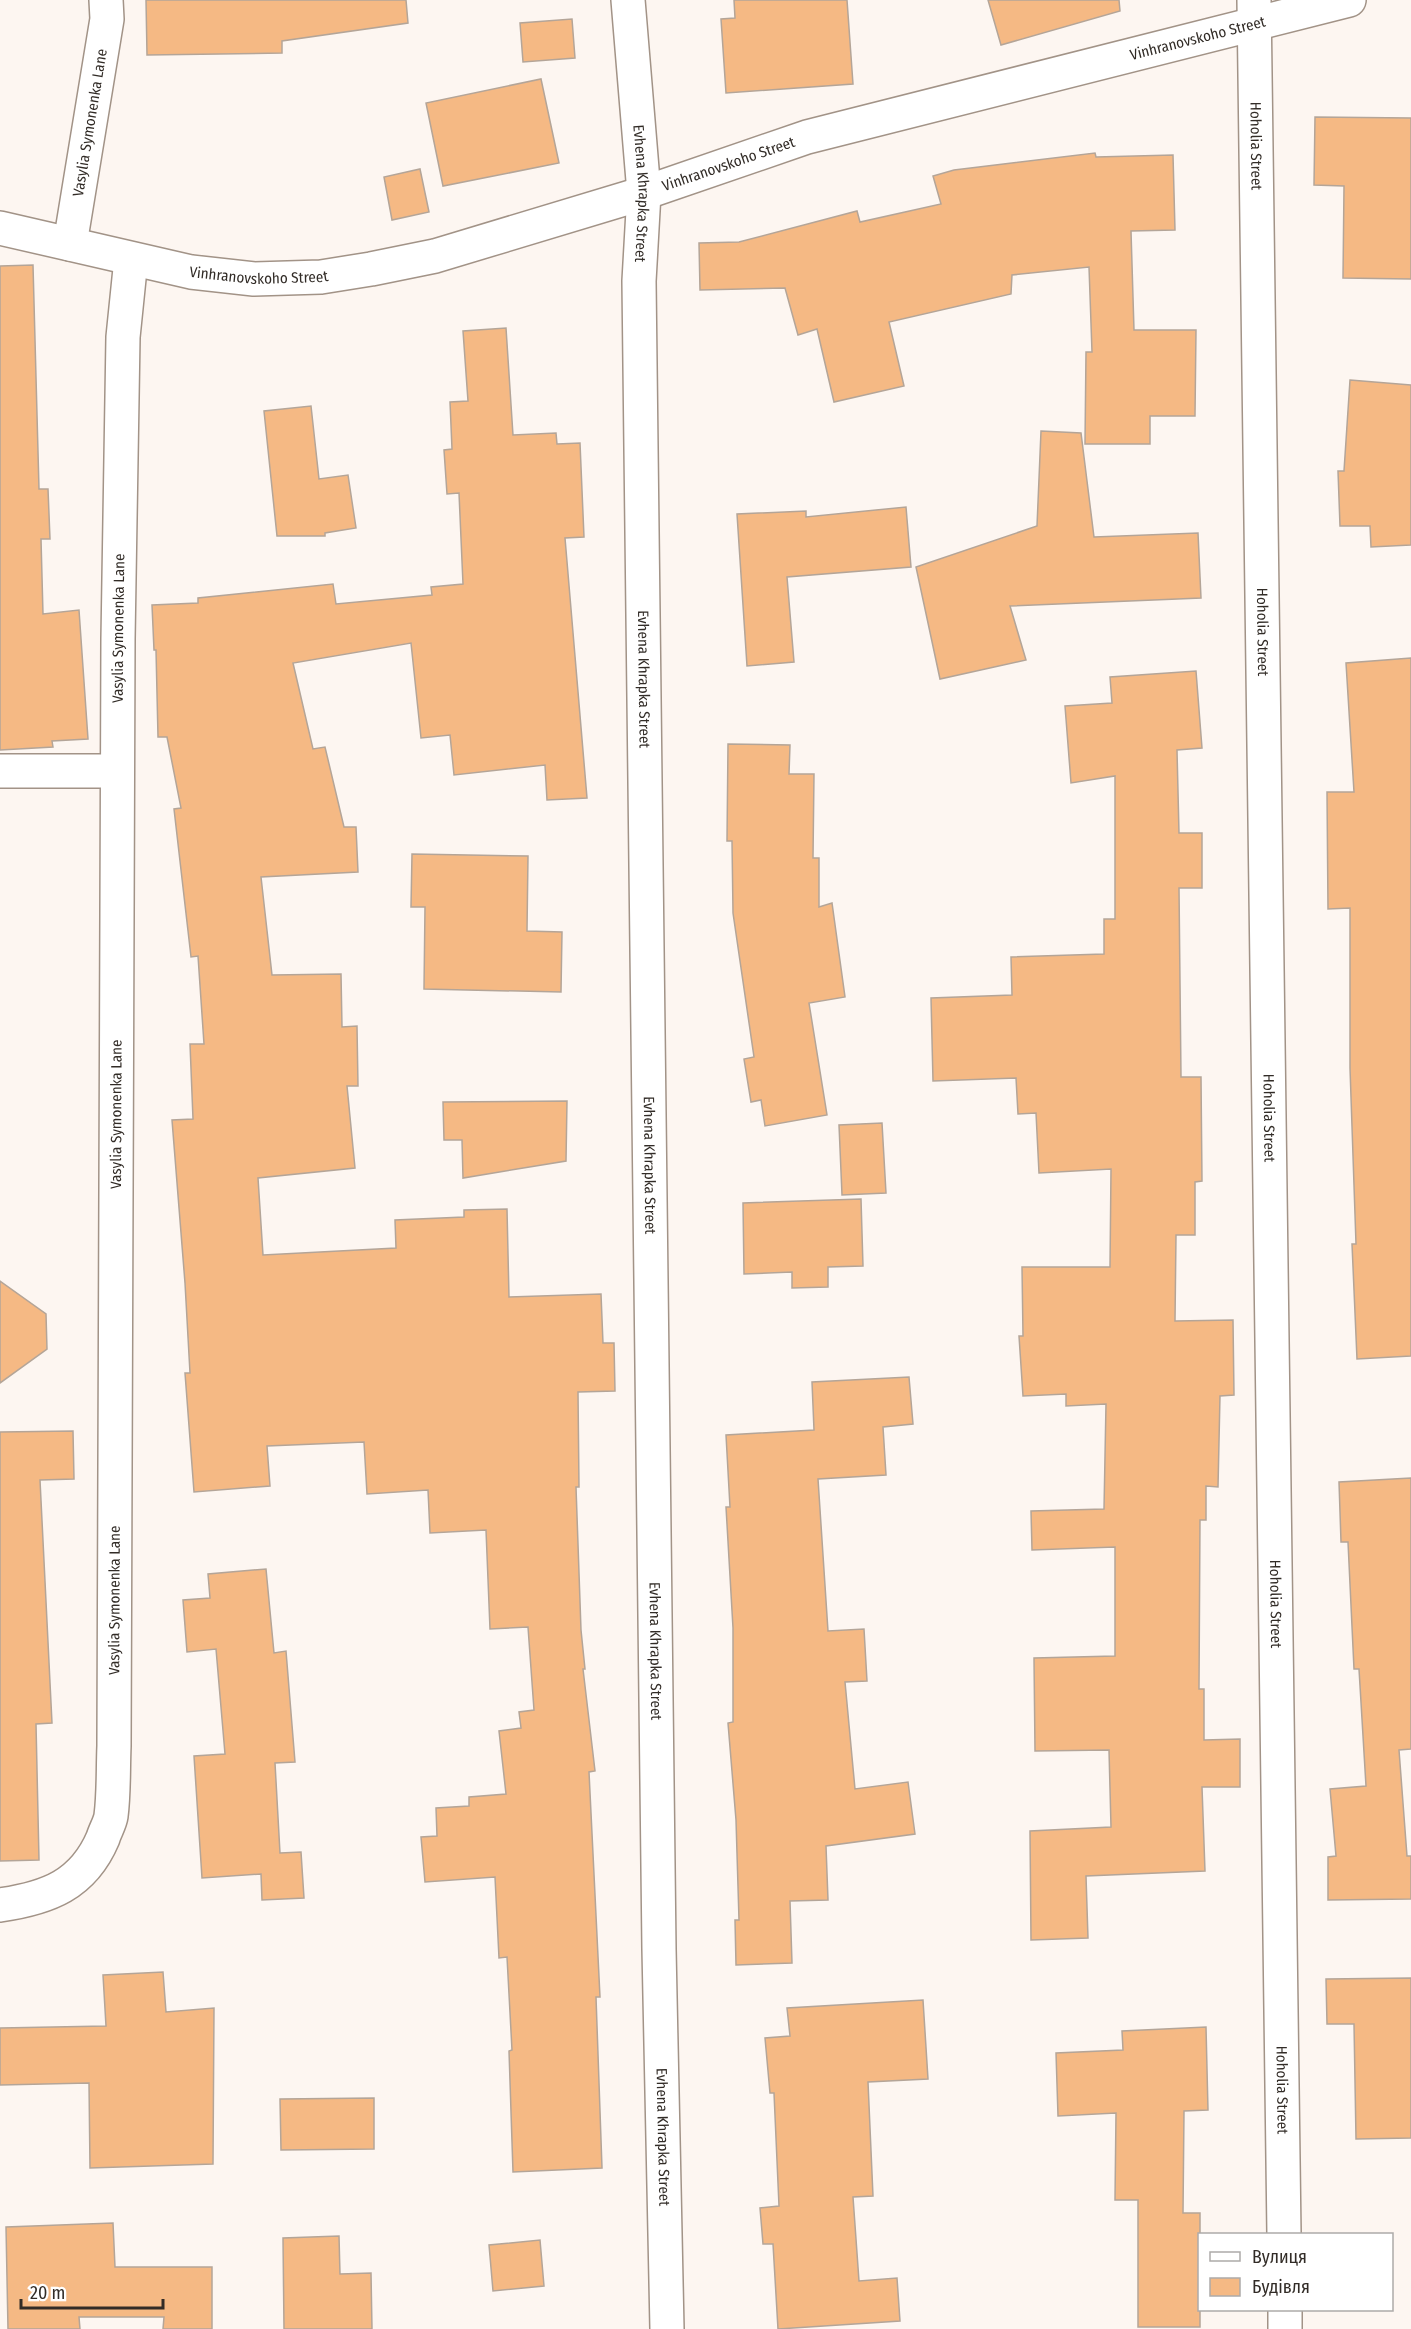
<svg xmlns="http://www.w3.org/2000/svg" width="1411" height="2329" viewBox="0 0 1411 2329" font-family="'Fira Sans Condensed',sans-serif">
  <rect width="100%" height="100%" fill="#fdf6f1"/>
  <g fill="#f5b984" stroke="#b4a598" stroke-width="1.5">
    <path d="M 146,0 L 406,0 L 408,23 L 282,41 L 282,53 L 147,55 Z"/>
    <path d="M 734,0 L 847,0 L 853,84 L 726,93 L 721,19 L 735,18 Z"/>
    <path d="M 988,0 L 1119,0 L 1120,11 L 1001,45 Z"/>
    <path d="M 572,19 L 575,58 L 523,62 L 520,23 Z"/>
    <path d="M 541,79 L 559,163 L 443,186 L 426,103 Z"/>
    <path d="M 1315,117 L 1411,118 L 1411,279 L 1343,278 L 1344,186 L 1314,185 Z"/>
    <path d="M 1095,153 L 1096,157 L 1173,155 L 1175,230 L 1131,231 L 1134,330 L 1196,330 L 1195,416 L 1150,416 L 1150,444 L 1085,444 L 1086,352 L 1092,352 L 1089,267 L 1012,275 L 1011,294 L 889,322 L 904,386 L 834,402 L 817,329 L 798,335 L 785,288 L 700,290 L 699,243 L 739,242 L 857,211 L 860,222 L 941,204 L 933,176 L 954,170 Z"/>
    <path d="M 420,169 L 429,212 L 392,220 L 384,177 Z"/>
    <path d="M 33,265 L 39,489 L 48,489 L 50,539 L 41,539 L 43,614 L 79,610 L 88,739 L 52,741 L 53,747 L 0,750 L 0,266 Z"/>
    <path d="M 506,328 L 513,435 L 556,433 L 557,444 L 580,443 L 584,537 L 565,538 L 587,798 L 547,800 L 545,765 L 454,775 L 450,735 L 421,738 L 411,643 L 293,663 L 313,749 L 325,747 L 344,827 L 356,827 L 358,872 L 261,877 L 272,975 L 341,974 L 342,1027 L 357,1026 L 358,1086 L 347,1086 L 355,1168 L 258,1178 L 263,1255 L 396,1248 L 395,1220 L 464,1217 L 464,1210 L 507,1209 L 509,1297 L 601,1294 L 603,1343 L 614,1343 L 615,1391 L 578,1392 L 579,1487 L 576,1487 L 581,1630 L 585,1669 L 583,1669 L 595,1771 L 589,1772 L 600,1997 L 596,1997 L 602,2168 L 513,2172 L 509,2051 L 512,2050 L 507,1957 L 499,1958 L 495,1877 L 425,1882 L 421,1837 L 437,1836 L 436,1808 L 469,1806 L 469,1797 L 506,1794 L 499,1731 L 521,1728 L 519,1712 L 534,1710 L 528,1627 L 490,1629 L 486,1530 L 430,1533 L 428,1490 L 367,1494 L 364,1442 L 267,1446 L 270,1486 L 194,1492 L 185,1373 L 190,1373 L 185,1283 L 172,1120 L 193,1119 L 190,1044 L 204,1044 L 198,956 L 191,957 L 174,809 L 181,808 L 167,737 L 158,737 L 156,650 L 154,650 L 152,605 L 198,603 L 198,598 L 333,584 L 336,604 L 432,595 L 431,587 L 463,584 L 459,493 L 447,494 L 444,450 L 452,449 L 450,402 L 468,401 L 463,331 Z"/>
    <path d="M 1350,380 L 1411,385 L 1411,545 L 1371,547 L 1370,526 L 1340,526 L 1338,471 L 1344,471 Z"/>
    <path d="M 311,406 L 319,479 L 348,475 L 356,528 L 325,533 L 325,536 L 277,536 L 264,411 Z"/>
    <path d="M 1041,431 L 1081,433 L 1094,537 L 1198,533 L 1201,598 L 1010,606 L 1026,660 L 940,679 L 916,567 L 1037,526 Z"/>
    <path d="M 906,507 L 911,567 L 787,577 L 794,662 L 747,666 L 737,514 L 806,511 L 806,517 Z"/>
    <path d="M 1411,658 L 1411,1356 L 1357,1359 L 1352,1244 L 1356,1244 L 1350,1068 L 1350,908 L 1328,909 L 1327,792 L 1354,792 L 1346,663 Z"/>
    <path d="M 1196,671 L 1202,748 L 1177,750 L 1179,833 L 1202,833 L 1202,888 L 1179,888 L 1181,1077 L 1201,1077 L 1202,1181 L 1195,1182 L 1195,1235 L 1176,1235 L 1175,1321 L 1233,1320 L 1234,1395 L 1220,1396 L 1218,1487 L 1206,1486 L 1206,1520 L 1200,1520 L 1199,1689 L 1204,1689 L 1204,1740 L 1240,1739 L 1240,1787 L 1202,1787 L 1205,1871 L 1086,1876 L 1088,1938 L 1031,1940 L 1030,1831 L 1111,1827 L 1109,1750 L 1035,1751 L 1034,1658 L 1115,1656 L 1115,1547 L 1032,1550 L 1031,1511 L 1104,1509 L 1106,1404 L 1066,1406 L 1066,1394 L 1023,1396 L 1019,1336 L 1023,1336 L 1022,1267 L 1110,1267 L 1111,1169 L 1039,1173 L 1036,1113 L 1018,1114 L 1016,1078 L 933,1081 L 931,998 L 1012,995 L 1011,957 L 1104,954 L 1104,919 L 1115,919 L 1115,776 L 1071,783 L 1065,706 L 1112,703 L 1110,677 Z"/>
    <path d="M 728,744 L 790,745 L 789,774 L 814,774 L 813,858 L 819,858 L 819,907 L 832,903 L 845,997 L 809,1003 L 827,1115 L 765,1126 L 761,1100 L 751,1102 L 744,1059 L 754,1057 L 733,913 L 732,841 L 727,841 Z"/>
    <path d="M 412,854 L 528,856 L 527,931 L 562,932 L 561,992 L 424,989 L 425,907 L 411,907 Z"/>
    <path d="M 567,1101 L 566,1161 L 463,1178 L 462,1140 L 444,1140 L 443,1102 Z"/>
    <path d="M 882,1123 L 886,1193 L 842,1195 L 839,1125 Z"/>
    <path d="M 861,1199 L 863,1266 L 828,1267 L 828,1287 L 792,1288 L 792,1272 L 744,1274 L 743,1203 Z"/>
    <path d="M 0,1281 L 46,1314 L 47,1349 L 0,1383 Z"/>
    <path d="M 909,1377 L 913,1424 L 883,1427 L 886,1475 L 818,1479 L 828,1631 L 864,1629 L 867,1681 L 845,1682 L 855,1789 L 908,1782 L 915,1834 L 826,1846 L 828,1900 L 790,1901 L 792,1963 L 736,1965 L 735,1920 L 739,1920 L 736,1820 L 728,1723 L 733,1722 L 733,1628 L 726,1507 L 730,1507 L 726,1435 L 814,1430 L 812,1382 Z"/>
    <path d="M 73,1431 L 74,1479 L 40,1480 L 52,1723 L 36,1724 L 39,1860 L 0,1861 L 0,1432 Z"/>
    <path d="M 1411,1478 L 1411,1749 L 1399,1750 L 1407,1856 L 1411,1856 L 1411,1899 L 1328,1900 L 1328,1857 L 1336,1856 L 1330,1789 L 1366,1786 L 1359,1669 L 1354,1669 L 1348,1542 L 1341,1542 L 1339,1482 Z"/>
    <path d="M 266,1569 L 274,1653 L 286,1651 L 295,1762 L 275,1763 L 280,1853 L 301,1852 L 304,1898 L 262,1900 L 261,1874 L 202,1878 L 194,1756 L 225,1754 L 216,1649 L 187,1652 L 183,1600 L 210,1598 L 208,1574 Z"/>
    <path d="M 163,1972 L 166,2012 L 214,2008 L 213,2164 L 90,2168 L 89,2083 L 0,2085 L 0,2028 L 106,2026 L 103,1975 Z"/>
    <path d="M 1411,1978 L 1411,2138 L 1356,2139 L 1354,2024 L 1327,2024 L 1326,1979 Z"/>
    <path d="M 923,2000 L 928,2079 L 868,2082 L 873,2196 L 853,2197 L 859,2281 L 897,2278 L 900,2321 L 778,2329 L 773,2244 L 763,2244 L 760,2208 L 779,2206 L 774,2093 L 770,2093 L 765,2038 L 790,2036 L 787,2008 Z"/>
    <path d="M 1206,2027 L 1208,2110 L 1184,2111 L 1183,2213 L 1200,2213 L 1200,2327 L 1138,2327 L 1138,2200 L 1115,2200 L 1116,2113 L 1058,2116 L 1056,2053 L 1123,2050 L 1122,2031 Z"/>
    <path d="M 374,2098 L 374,2149 L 281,2150 L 280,2099 Z"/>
    <path d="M 113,2223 L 115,2267 L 212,2267 L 212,2329 L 163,2329 L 164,2317 L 79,2317 L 80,2329 L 8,2329 L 6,2227 Z"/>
    <path d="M 339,2236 L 340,2274 L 371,2273 L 372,2329 L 284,2329 L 283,2238 Z"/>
    <path d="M 540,2240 L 544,2286 L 493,2291 L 489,2245 Z"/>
  </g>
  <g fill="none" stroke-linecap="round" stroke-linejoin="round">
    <defs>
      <g id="minor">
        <path id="s1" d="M 628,0 L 644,193 L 639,281 L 659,1949 L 667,2329"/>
        <path id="s2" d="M 1254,0 L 1284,2234"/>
        <path id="s3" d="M 0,228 L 191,272 L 254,279 L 321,277 L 371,269 L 435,256 L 644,193 L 807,137 L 1349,0"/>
        <path id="s4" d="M 70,244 L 107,19 L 106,0"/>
        <path d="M 0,771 L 117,771"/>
        <path id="s5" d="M 0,1905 C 48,1898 83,1885 103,1838 C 105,1831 110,1823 111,1816 C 114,1793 113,1769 114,1746 L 118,639 L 123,337 L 131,259"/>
        <path d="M 1285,2310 L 1285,2329"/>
      </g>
    </defs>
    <use href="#minor" stroke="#a29387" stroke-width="36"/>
    <use href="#minor" stroke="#fff" stroke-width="33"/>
  </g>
  <g text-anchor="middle" stroke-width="4.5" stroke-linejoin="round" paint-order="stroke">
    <g font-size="15" fill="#322c27" stroke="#fff">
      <text dy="5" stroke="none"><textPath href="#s3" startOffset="1236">Vinhranovskoho Street</textPath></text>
      <text dy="5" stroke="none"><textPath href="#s4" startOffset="123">Vasylia Symonenka Lane</textPath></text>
      <text dy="5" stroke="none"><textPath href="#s2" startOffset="146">Hoholia Street</textPath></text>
      <text dy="5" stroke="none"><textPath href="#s3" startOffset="750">Vinhranovskoho Street</textPath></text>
      <text dy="5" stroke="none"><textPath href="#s1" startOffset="194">Evhena Khrapka Street</textPath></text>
      <text dy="5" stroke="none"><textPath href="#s3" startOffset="264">Vinhranovskoho Street</textPath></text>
      <text dy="5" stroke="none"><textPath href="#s5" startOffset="1341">Vasylia Symonenka Lane</textPath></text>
      <text dy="5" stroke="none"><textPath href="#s2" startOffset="632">Hoholia Street</textPath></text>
      <text dy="5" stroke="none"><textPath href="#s1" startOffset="680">Evhena Khrapka Street</textPath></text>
      <text dy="5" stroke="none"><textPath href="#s5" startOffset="855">Vasylia Symonenka Lane</textPath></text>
      <text dy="5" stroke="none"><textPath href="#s2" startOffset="1118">Hoholia Street</textPath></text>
      <text dy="5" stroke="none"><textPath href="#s1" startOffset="1166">Evhena Khrapka Street</textPath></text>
      <text dy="5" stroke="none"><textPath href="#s5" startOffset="369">Vasylia Symonenka Lane</textPath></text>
      <text dy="5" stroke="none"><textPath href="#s2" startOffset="1604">Hoholia Street</textPath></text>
      <text dy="5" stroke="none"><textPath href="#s1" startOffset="1652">Evhena Khrapka Street</textPath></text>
      <text dy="5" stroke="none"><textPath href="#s2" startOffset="2090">Hoholia Street</textPath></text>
      <text dy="5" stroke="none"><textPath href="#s1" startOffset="2138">Evhena Khrapka Street</textPath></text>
    </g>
  </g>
  <rect x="1198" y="2233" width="195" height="78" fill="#ffffff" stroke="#adaba9" stroke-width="1.5"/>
  <rect x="1210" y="2252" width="30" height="9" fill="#ffffff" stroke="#adaba9" stroke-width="1.5"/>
  <text x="1252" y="2263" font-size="18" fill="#322c27">Вулиця</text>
  <rect x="1210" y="2278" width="30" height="18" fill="#f5b984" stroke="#adaba9" stroke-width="1.5"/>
  <text x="1252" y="2293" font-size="18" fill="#322c27">Будівля</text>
  <path d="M21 2299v9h142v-9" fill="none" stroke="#322c27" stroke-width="3"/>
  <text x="30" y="2299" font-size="18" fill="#322c27" stroke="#ffffff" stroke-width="4.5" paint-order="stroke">20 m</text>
</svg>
